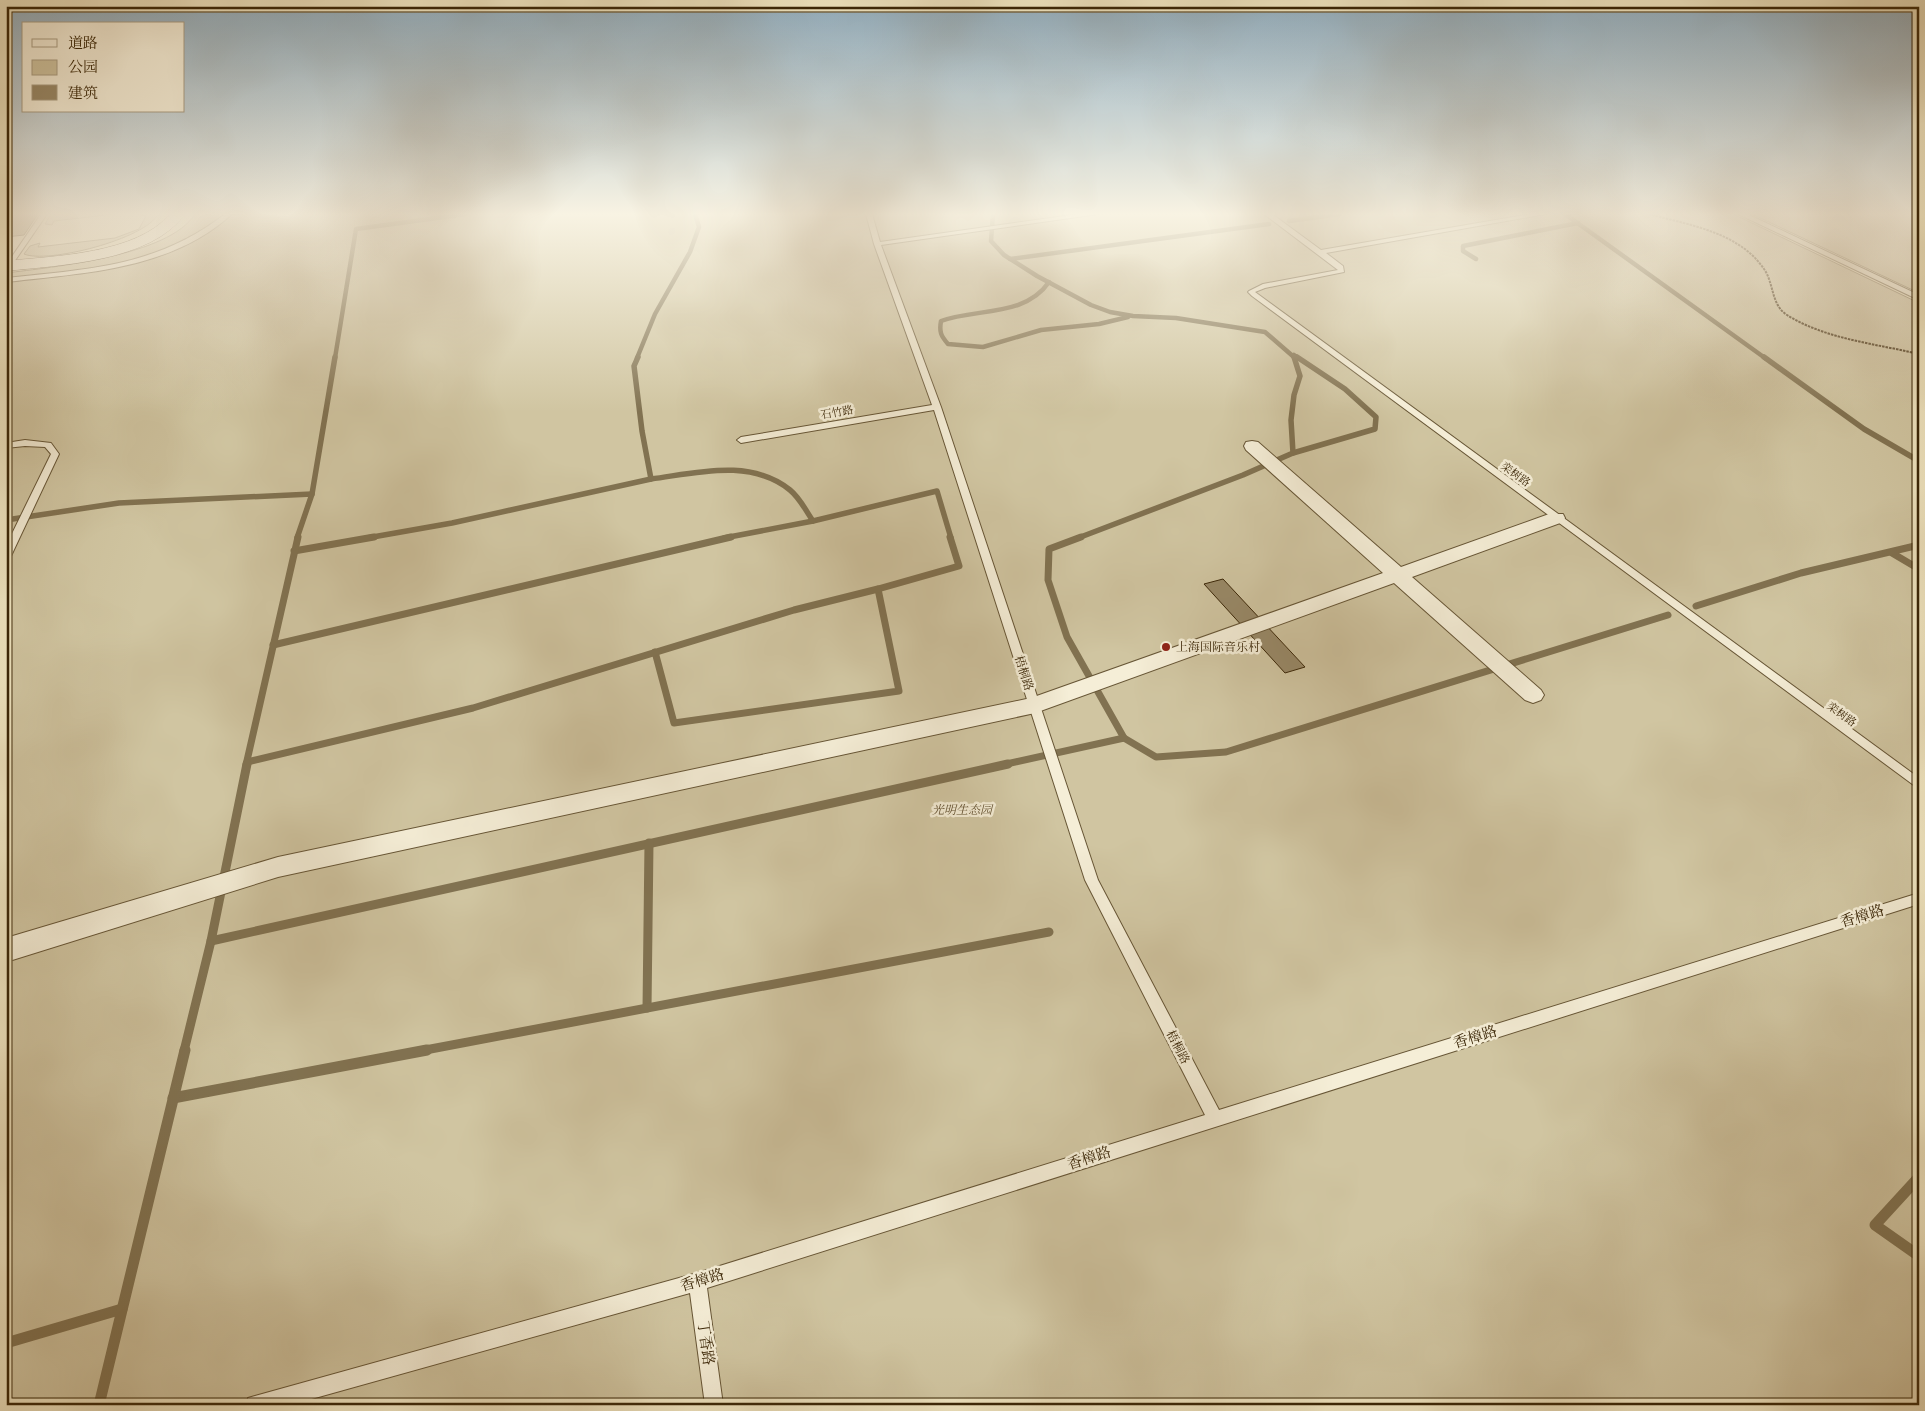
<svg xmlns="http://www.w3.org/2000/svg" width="1925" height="1411" viewBox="0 0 1925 1411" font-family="'Libre Caslon Text','Noto Serif SC',serif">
  <rect width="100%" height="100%" fill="#efe5c1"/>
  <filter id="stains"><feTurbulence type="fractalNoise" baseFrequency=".004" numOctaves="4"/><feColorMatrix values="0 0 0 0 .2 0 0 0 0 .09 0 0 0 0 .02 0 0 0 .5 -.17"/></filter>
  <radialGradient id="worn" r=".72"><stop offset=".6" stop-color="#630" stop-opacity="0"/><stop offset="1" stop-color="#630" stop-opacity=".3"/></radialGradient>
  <g fill="#d0c5a1" stroke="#857654">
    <path d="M 51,214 L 115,214 L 54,221 L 52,225 L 45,224 Z"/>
    <path d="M 137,214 L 158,214 C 146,239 47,264 24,254 L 30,246 L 40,243 L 38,247 L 115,238 L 139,229 L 146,216 Z"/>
    <path d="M 195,214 L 1733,214 L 1919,303 L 1919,1405 L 6,1405 L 6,273 C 53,267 169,256 195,214 Z"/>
    <path d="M 1752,214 L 1919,214 L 1919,293 Z"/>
  </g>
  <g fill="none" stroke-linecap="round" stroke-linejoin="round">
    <g stroke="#817251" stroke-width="4.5">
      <path d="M 993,214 L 991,241 L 1004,255 L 1037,276 L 1091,305 L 1110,312 L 1133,316 L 1176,318 L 1265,332 L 1295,358"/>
      <path d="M 1565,214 L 1765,358"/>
      <path d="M 1289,221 L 1340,214"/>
      <path d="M 1010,259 L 1269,224"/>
      <path d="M 1476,259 L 1463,251 L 1463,246 L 1578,223"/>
      <path d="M 1049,282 C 1025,317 977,308 941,321 C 939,332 941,336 948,344 L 983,347 L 1041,330 L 1099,324 L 1128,317"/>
      <path d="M 1294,355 L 1298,358"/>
      <path d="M 335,358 L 356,229 L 466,214"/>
      <path d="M 637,358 L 655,314 L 690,252 L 699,227 L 695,214"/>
    </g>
    <g stroke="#817251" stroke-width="5.5">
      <path d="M 638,357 L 634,366 L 642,431 L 651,479 C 697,473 750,458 790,490 C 800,498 806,511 813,521 L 937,491 L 951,538"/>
      <path d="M 1764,357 L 1864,429 L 1919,461"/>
      <path d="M 1293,453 L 1375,429 L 1376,417 L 1345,389 L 1297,357"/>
      <path d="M 6,520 L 119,503 L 312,494"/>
      <path d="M 297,538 L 312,494 L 335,357"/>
      <path d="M 367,538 L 452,523 L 651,479"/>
      <path d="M 724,538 L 813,521"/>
      <path d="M 1078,538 L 1243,475 L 1293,453 L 1291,420 L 1294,395 L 1300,376 L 1294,357"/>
    </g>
    <g stroke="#817251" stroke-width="7">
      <path d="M 1081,537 L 1049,549 L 1048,580 L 1067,637 L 1124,738 L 1156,757 L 1226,752 L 1668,615"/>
      <path d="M 294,551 L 374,537"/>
      <path d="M 1892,553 L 1919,569"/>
      <path d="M 1696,606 L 1801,573 L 1919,545"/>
      <path d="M 273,645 L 731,537"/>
      <path d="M 655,652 L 674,723 L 899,691 L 878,589 L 959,566 L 950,537"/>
      <path d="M 247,762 L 473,708 L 794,610 L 878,589"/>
      <path d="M 246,765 L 298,537"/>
      <path d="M 1002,765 L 1124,738"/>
    </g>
    <g stroke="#817251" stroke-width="9">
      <path d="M 211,941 L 1008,764"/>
      <path d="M 647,1008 L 649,843"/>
      <path d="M 184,1051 L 211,941 L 247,764"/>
      <path d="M 420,1051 L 1049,932"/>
    </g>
    <g stroke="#817251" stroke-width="11">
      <path d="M 173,1098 L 427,1050"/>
      <path d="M 1919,1177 L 1875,1225 L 1919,1256"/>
      <path d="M 6,1343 L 122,1309"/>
      <path d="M 99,1405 L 185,1050"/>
    </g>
  </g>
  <g fill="#988968" stroke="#3a2607">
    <path d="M 6,214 L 38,214 L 24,235 L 6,237 Z"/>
    <path d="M 1223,579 L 1305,667 L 1285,673 L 1204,584 Z"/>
  </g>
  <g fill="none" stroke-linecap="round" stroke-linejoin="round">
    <defs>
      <g id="lane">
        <path d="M 41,214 L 47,214 L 14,262 L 10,262 L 9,261 Z"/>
        <path d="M 225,214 L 232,214 C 171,270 84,273 6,282 L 6,278 C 88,269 157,267 225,214 Z"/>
        <path d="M 866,214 L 872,214 L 880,242 L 1079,214 L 1098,214 L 881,245 L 941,407 L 1098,880 L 1219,1110 L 1919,893 L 1919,904 L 707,1288 L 723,1405 L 705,1405 L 690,1293 L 290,1405 L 246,1405 L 248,1398 L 255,1396 L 697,1273 L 1205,1115 L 1085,880 L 934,410 L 741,443 L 737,440 L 741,437 L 932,405 L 874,244 Z"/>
        <path d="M 1264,214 L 1272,214 L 1321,250 L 1530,214 L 1546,214 L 1326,253 L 1343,266 L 1344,272 L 1265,288 L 1255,292 L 1919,778 L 1919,789 L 1252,296 L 1248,292 L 1249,291 L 1263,284 L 1338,270 Z"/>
        <path d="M 1738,214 L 1747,214 L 1919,295 L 1919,300 Z"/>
        <path d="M 25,440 L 51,443 L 59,454 L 11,556 L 6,559 L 6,546 L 51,454 L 45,447 L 25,446 L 6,448 L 6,443 Z"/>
      </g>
      <path id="street" d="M 1252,441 L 1258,442 L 1401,567 L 1549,514 L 1563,514 L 1565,518 L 1563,522 L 1412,577 L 1541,690 L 1544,695 L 1541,700 L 1533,703 L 1525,700 L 1394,583 L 1035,713 L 278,877 L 6,962 L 6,938 L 278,857 L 1031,698 L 1383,573 L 1246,450 L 1244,446 L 1246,442 Z"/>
      <path id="secondary" d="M 170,214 L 185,214 C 151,262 60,265 6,271 L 6,261 C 54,256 137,254 170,214 Z"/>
    </defs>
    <use href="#lane" stroke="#675636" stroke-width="2"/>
    <use href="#street" stroke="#675636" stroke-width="2"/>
    <use href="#secondary" stroke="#3a2607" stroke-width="1"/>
    <path stroke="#3a2607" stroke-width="2" stroke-dasharray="2.5 1" stroke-linecap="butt" d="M 1649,214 C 1689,225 1739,232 1764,269 C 1774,283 1771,305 1787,315 C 1825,339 1877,344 1919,354"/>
    <use href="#lane" fill="#f5eed7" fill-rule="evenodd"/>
    <use href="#street" fill="#f5eed7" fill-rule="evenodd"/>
    <use href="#secondary" fill="#f5eed7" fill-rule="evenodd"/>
  </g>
  <linearGradient id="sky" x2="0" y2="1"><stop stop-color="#92aebf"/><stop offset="0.52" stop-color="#f8f3e3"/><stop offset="1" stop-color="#f8f3e3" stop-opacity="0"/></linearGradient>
  <rect width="1925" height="412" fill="url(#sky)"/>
  <circle fill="#8f2418" stroke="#f5eed7" stroke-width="2" cx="1166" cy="647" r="5"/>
  <g text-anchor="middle" stroke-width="5" stroke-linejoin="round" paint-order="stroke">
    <g font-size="11" fill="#3a2607" stroke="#f5eed7">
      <text transform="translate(837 412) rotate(-10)" y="4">石竹路</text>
      <text transform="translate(1516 474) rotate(36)" y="4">栾树路</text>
      <text transform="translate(1842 714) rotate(36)" y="4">栾树路</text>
    </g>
    <g font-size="12" fill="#3a2607" stroke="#f5eed7" text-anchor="start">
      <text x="1176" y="651">上海国际音乐村</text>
    </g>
    <g font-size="12" fill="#3a2607" stroke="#f5eed7">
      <text transform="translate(1024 673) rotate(72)" y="4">梧桐路</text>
      <text transform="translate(1178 1047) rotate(63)" y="4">梧桐路</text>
    </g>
    <g font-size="12" font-style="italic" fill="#604e2e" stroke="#f5eed7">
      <text x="962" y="814">光明生态园</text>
    </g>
    <g font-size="15" fill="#3a2607" stroke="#f5eed7">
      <text transform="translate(1862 916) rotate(-17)" y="5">香樟路</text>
      <text transform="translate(1475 1037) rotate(-17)" y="5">香樟路</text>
      <text transform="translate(1089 1158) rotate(-18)" y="5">香樟路</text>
      <text transform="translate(702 1280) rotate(-17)" y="5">香樟路</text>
      <text transform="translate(706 1343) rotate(82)" y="5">丁香路</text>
    </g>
  </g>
  <rect width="1925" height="1411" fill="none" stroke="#efe5c1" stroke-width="25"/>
  <rect x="8" y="8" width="1910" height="1396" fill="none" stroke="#3a2607" stroke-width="2.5"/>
  <rect x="12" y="12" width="1900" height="1386" fill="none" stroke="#3a2607"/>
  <rect x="22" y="22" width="162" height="90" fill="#f5eed7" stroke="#aa9e84"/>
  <rect x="32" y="39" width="25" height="8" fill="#f5eed7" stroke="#aa9e84"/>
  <text x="68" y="48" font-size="15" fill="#3a2607">道路</text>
  <rect x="32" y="60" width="25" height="15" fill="#d0c5a1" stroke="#aa9e84"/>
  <text x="68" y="72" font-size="15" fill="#3a2607">公园</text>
  <rect x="32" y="85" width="25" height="15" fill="#988968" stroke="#aa9e84"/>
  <text x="68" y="98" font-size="15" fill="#3a2607">建筑</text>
  <rect width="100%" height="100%" filter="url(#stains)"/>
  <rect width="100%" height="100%" fill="url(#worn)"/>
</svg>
